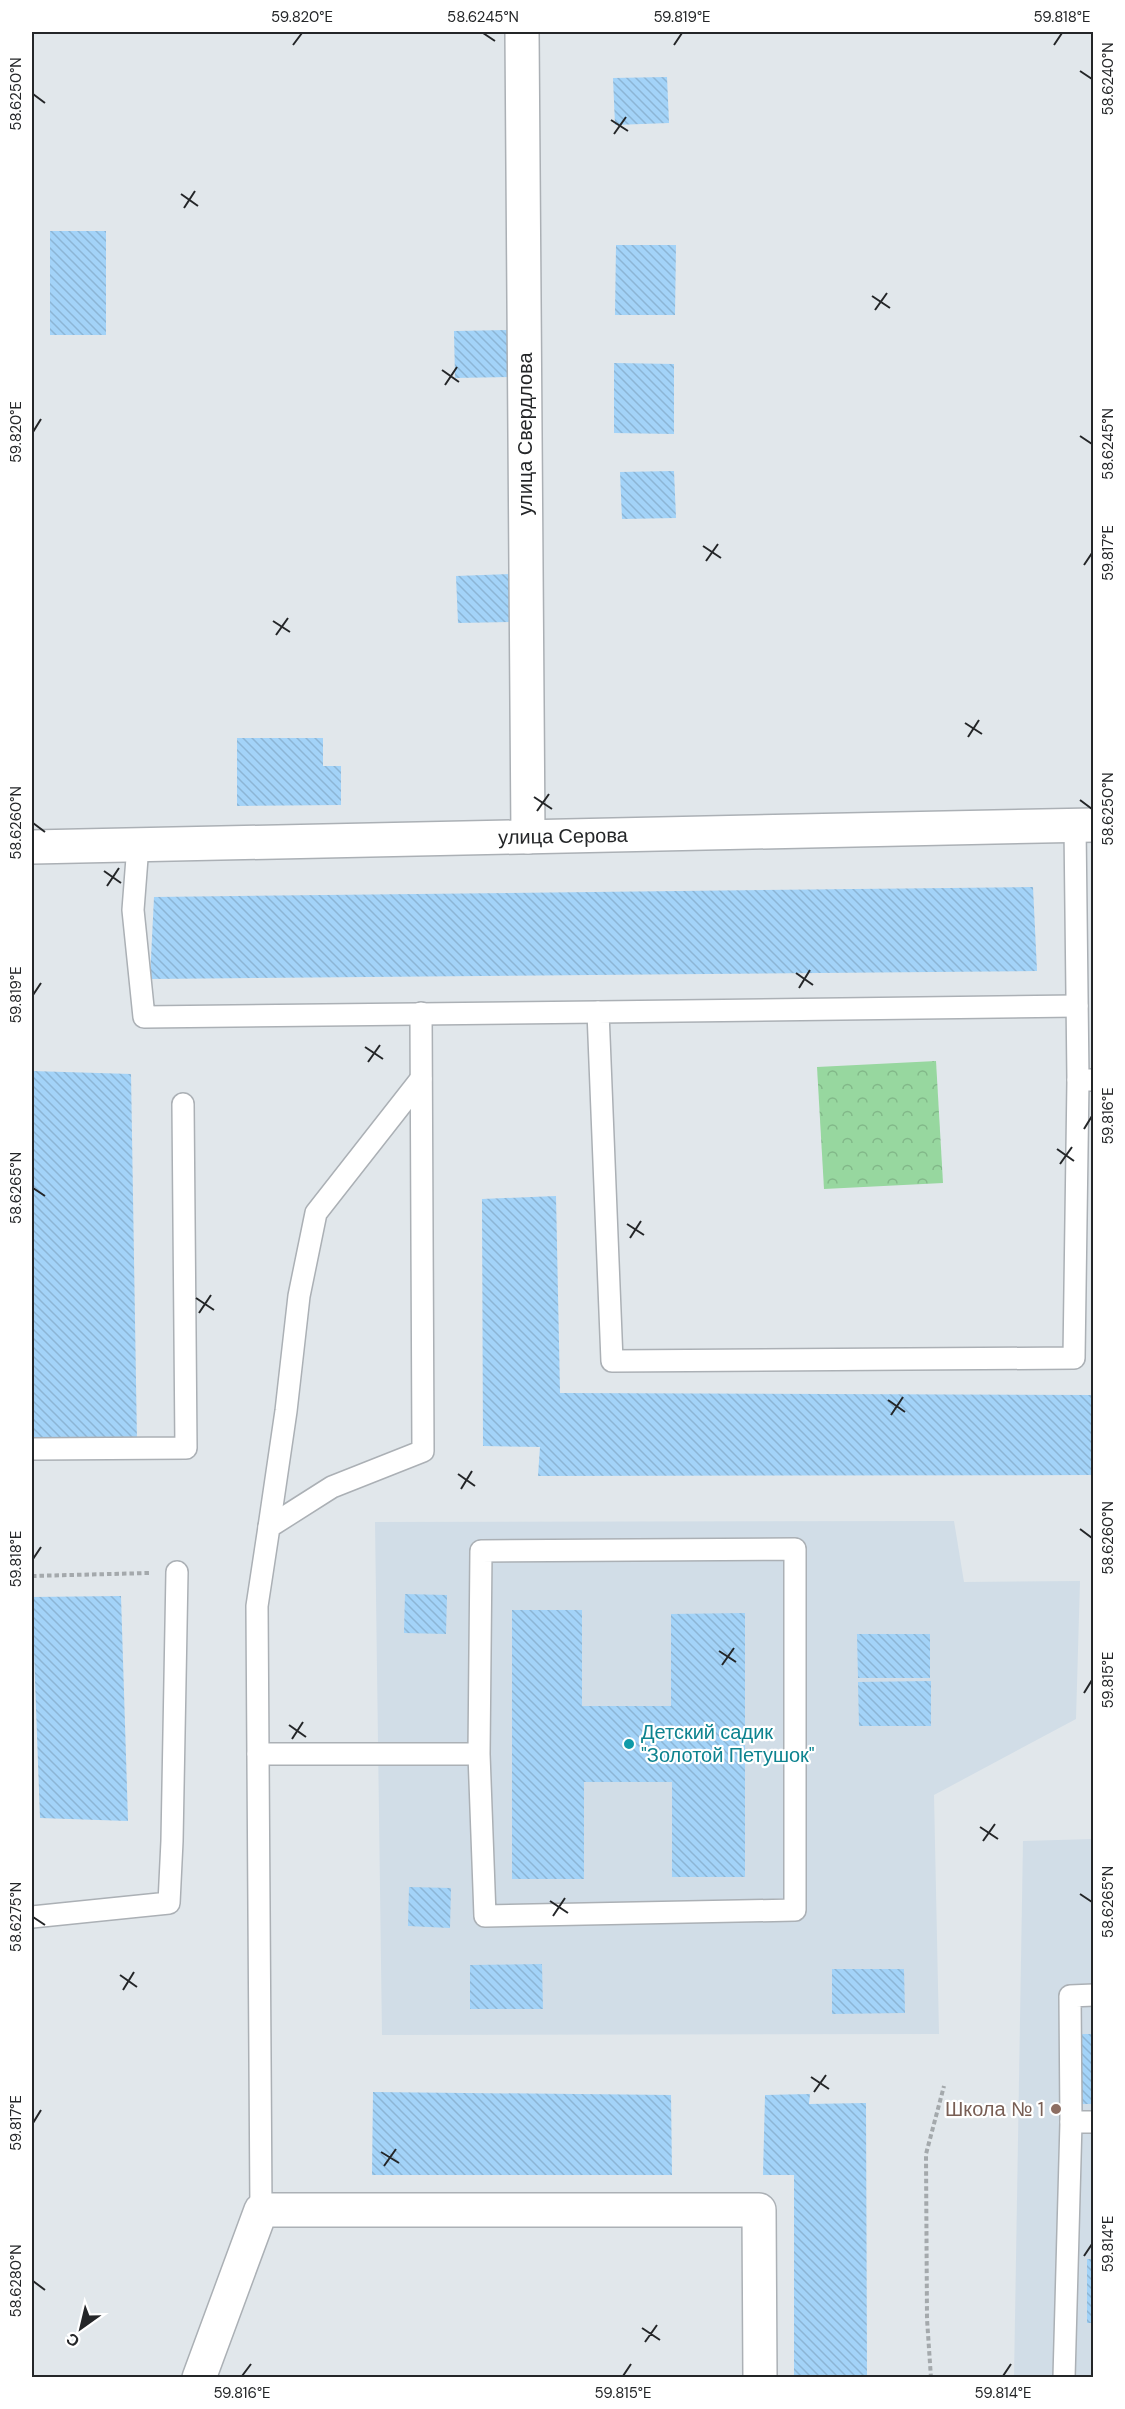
<svg xmlns="http://www.w3.org/2000/svg" width="1125" height="2409" viewBox="0 0 1125 2409" font-family="'DM Sans',sans-serif">
  <defs>
    <pattern id="forest-crowns" width="20" height="18" patternUnits="userSpaceOnUse" patternTransform="scale(1.5)"><rect width="20" height="18" fill="#97d79f"/><path d="M2 6a3 3 0 1 1 6 0M12 15a3 3 0 1 1 6 0" fill="none" stroke="#82b889"/></pattern>
    <pattern id="building-back-hatch" width="6" height="6" patternUnits="userSpaceOnUse" patternTransform="scale(1.5)"><rect width="6" height="6" fill="#a3d3f8"/><path d="M-1 5l2 2M0 0l6 6M5-1l2 2" fill="none" stroke="#8cb5d5"/></pattern>
  </defs>
  <rect width="100%" height="100%" fill="#e1e7eb"/>
  <g fill="#d1dde7">
    <path d="M 954,1521 L 964,1582 L 1080,1581 L 1076,1719 L 934,1795 L 939,2034 L 382,2035 L 375,1522 Z"/>
    <path d="M 1093,1839 L 1093,2377 L 1014,2378 L 1023,1841 Z"/>
  </g>
  <path fill="url(#forest-crowns)" d="M 936,1061 L 943,1183 L 824,1189 L 817,1067 Z"/>
  <g fill="url(#building-back-hatch)">
    <path d="M 667,77 L 669,123 L 615,125 L 613,78 Z"/>
    <rect x="50" y="231" width="56" height="104"/>
    <path d="M 616,245 L 676,245 L 675,315 L 615,315 Z"/>
    <path d="M 507,330 L 509,377 L 455,378 L 454,331 Z"/>
    <path d="M 614,363 L 674,364 L 674,434 L 614,433 Z"/>
    <path d="M 674,471 L 676,518 L 622,519 L 620,472 Z"/>
    <path d="M 510,574 L 512,622 L 458,623 L 456,576 Z"/>
    <path d="M 237,738 L 323,738 L 323,766 L 341,766 L 341,805 L 237,806 Z"/>
    <path d="M 1033,887 L 1037,971 L 150,979 L 154,897 Z"/>
    <path d="M 32,1071 L 131,1074 L 137,1443 L 33,1439 Z"/>
    <path d="M 556,1196 L 560,1393 L 1094,1395 L 1094,1475 L 538,1476 L 540,1447 L 483,1446 L 482,1199 Z"/>
    <path d="M 405,1594 L 447,1595 L 446,1634 L 404,1633 Z"/>
    <path d="M 121,1596 L 128,1821 L 40,1818 L 32,1597 Z"/>
    <path d="M 512,1610 L 582,1610 L 582,1706 L 671,1706 L 671,1614 L 745,1613 L 745,1877 L 672,1877 L 672,1782 L 584,1782 L 584,1879 L 512,1879 Z"/>
    <path d="M 857,1634 L 930,1634 L 930,1678 L 858,1678 Z"/>
    <path d="M 931,1681 L 931,1726 L 859,1726 L 858,1682 Z"/>
    <path d="M 409,1887 L 451,1888 L 450,1928 L 408,1926 Z"/>
    <path d="M 542,1964 L 543,2009 L 470,2009 L 470,1965 Z"/>
    <path d="M 832,1969 L 904,1969 L 905,2013 L 832,2014 Z"/>
    <rect x="1076" y="2034" width="18" height="70"/>
    <path d="M 373,2092 L 671,2095 L 672,2175 L 372,2175 Z"/>
    <path d="M 810,2094 L 809,2104 L 866,2103 L 867,2378 L 794,2378 L 794,2175 L 763,2175 L 765,2095 Z"/>
    <rect x="1087" y="2259" width="7" height="64"/>
  </g>
  <g fill="none" stroke-linecap="round" stroke-linejoin="round">
    <defs>
      <g id="lane">
        <path d="M 1075,826 L 1078,1080 L 1094,1080"/>
        <path d="M 138,845 L 133,910 L 144,1017 L 598,1012"/>
        <path d="M 1077,1006 L 598,1012 L 612,1361 L 1074,1358 L 1078,1080"/>
        <path d="M 32,1449 L 186,1448 L 183,1104"/>
        <path d="M 269,1527 L 286,1411 L 299,1296 L 316,1213 L 421,1079"/>
        <path d="M 258,1754 L 479,1754 L 485,1916 L 795,1910 L 795,1549 L 481,1551 L 479,1754"/>
        <path d="M 32,1917 L 169,1903 L 172,1841 L 177,1572"/>
        <path d="M 1071,2122 L 1070,1996 L 1094,1995"/>
        <path d="M 261,2210 L 257,1606 L 269,1527 L 332,1487 L 423,1451 L 421,1013"/>
        <path d="M 1064,2378 L 1071,2122 L 1094,2122"/>
      </g>
      <g id="street">
        <path d="M 522,32 L 528,837"/>
        <path d="M 199,2378 L 261,2210 L 759,2210 L 760,2378"/>
      </g>
      <path id="secondary" d="M 32,847 L 1094,825"/>
    </defs>
    <use href="#lane" stroke="#abb0b5" stroke-width="24"/>
    <use href="#street" stroke="#abb0b5" stroke-width="36"/>
    <use href="#secondary" stroke="#abb0b5" stroke-width="36"/>
    <g stroke="#a4a9ac" stroke-width="4" stroke-dasharray="4.5 3" stroke-linecap="butt">
      <path d="M 32,1576 L 149,1573"/>
      <path d="M 931,2378 L 927,2319 L 926,2154 L 944,2086"/>
    </g>
    <use href="#lane" stroke="#fff" stroke-width="21"/>
    <use href="#street" stroke="#fff" stroke-width="33"/>
    <use href="#secondary" stroke="#fff" stroke-width="33"/>
  </g>
  <path fill="none" stroke="#242628" stroke-width="2" d="M 483,33 L 495,41M 293,45 L 302,33M 674,45 L 682,33M 1054,45 L 1062,33M 1080,71 L 1092,79M 33,94 L 45,103M 611,120 L 628,131M 614,134 L 626,117M 181,194 L 198,206M 184,208 L 195,191M 872,296 L 890,308M 875,310 L 887,293M 442,370 L 459,382M 445,385 L 457,367M 33,432 L 41,419M 1080,436 L 1092,444M 703,546 L 721,558M 706,561 L 718,544M 1084,565 L 1092,553M 273,621 L 290,632M 276,635 L 288,618M 965,723 L 982,734M 968,737 L 979,720M 534,797 L 552,809M 1080,800 L 1092,809M 537,811 L 549,794M 33,823 L 45,832M 104,871 L 121,883M 107,886 L 119,868M 796,973 L 813,985M 799,988 L 810,970M 33,995 L 41,983M 365,1047 L 383,1059M 368,1062 L 380,1045M 1084,1129 L 1092,1116M 1057,1149 L 1074,1161M 1060,1164 L 1072,1147M 33,1188 L 45,1196M 627,1224 L 644,1235M 630,1238 L 641,1221M 196,1298 L 214,1310M 199,1313 L 211,1295M 888,1400 L 905,1412M 891,1415 L 903,1397M 458,1474 L 475,1486M 461,1489 L 472,1471M 1080,1529 L 1092,1538M 33,1559 L 41,1547M 719,1651 L 736,1662M 722,1665 L 734,1648M 1084,1693 L 1092,1680M 289,1725 L 306,1737M 292,1739 L 303,1722M 980,1827 L 998,1839M 983,1841 L 995,1824M 1080,1894 L 1092,1902M 550,1901 L 568,1913M 553,1916 L 565,1898M 33,1917 L 45,1925M 120,1975 L 137,1987M 123,1990 L 134,1972M 811,2077 L 829,2089M 814,2092 L 826,2075M 33,2123 L 41,2110M 381,2152 L 399,2163M 384,2166 L 396,2149M 1084,2256 L 1092,2244M 33,2281 L 45,2290M 642,2328 L 660,2340M 645,2342 L 657,2325M 242,2376 L 251,2364M 623,2376 L 631,2364M 1003,2376 L 1011,2364"/>
  <circle fill="#0f9aa8" stroke="#fff" stroke-width="2" cx="629" cy="1744" r="6"/>
  <circle fill="#8d6e63" stroke="#fff" stroke-width="2" cx="1056" cy="2109" r="6"/>
  <g text-anchor="middle" stroke-width="4.5" stroke-linejoin="round" paint-order="stroke">
    <g font-size="20" fill="#242628" stroke="#fff">
      <text transform="translate(525 434) rotate(-90)" y="7">улица Свердлова</text>
      <text transform="translate(563 836) rotate(-1)" y="7">улица Серова</text>
    </g>
    <g font-size="20" fill="#0d838f" stroke="#fff" text-anchor="start">
      <text x="641" y="1739">Детский садик<tspan x="641" dy="23">"Золотой Петушок"</tspan></text>
    </g>
    <g font-size="20" fill="#785e54" stroke="#fff" text-anchor="end">
      <text x="1044" y="2116">Школа № 1</text>
    </g>
  </g>
  <rect width="1125" height="2409" fill="none" stroke="#ffffff" stroke-width="66"/>
  <g transform="translate(81 2328) rotate(214)" stroke="#ffffff" stroke-width="4.5" paint-order="stroke">
  <path d="M0-4.5L10 22L0 15L-10 22Z" fill="#242628"/>
  <text y="-9" font-size="16" font-weight="bold" text-anchor="middle" fill="#242628">С</text>
  </g>
  <rect x="33" y="33" width="1059" height="2343" fill="none" stroke="#242628" stroke-width="2"/>
  <g font-size="15" text-anchor="middle" fill="#242628">
    <text x="302" y="22">59.820°E</text>
    <text x="483" y="22">58.6245°N</text>
    <text x="682" y="22">59.819°E</text>
    <text x="1062" y="22">59.818°E</text>
    <text transform="translate(1108 79) rotate(-90)" y="5">58.6240°N</text>
    <text transform="translate(16 94) rotate(-90)" y="5">58.6250°N</text>
    <text transform="translate(16 432) rotate(-90)" y="5">59.820°E</text>
    <text transform="translate(1108 444) rotate(-90)" y="5">58.6245°N</text>
    <text transform="translate(1108 553) rotate(-90)" y="5">59.817°E</text>
    <text transform="translate(1108 809) rotate(-90)" y="5">58.6250°N</text>
    <text transform="translate(16 823) rotate(-90)" y="5">58.6260°N</text>
    <text transform="translate(16 995) rotate(-90)" y="5">59.819°E</text>
    <text transform="translate(1108 1116) rotate(-90)" y="5">59.816°E</text>
    <text transform="translate(16 1188) rotate(-90)" y="5">58.6265°N</text>
    <text transform="translate(1108 1538) rotate(-90)" y="5">58.6260°N</text>
    <text transform="translate(16 1559) rotate(-90)" y="5">59.818°E</text>
    <text transform="translate(1108 1680) rotate(-90)" y="5">59.815°E</text>
    <text transform="translate(1108 1902) rotate(-90)" y="5">58.6265°N</text>
    <text transform="translate(16 1917) rotate(-90)" y="5">58.6275°N</text>
    <text transform="translate(16 2123) rotate(-90)" y="5">59.817°E</text>
    <text transform="translate(1108 2244) rotate(-90)" y="5">59.814°E</text>
    <text transform="translate(16 2281) rotate(-90)" y="5">58.6280°N</text>
    <text x="242" y="2398">59.816°E</text>
    <text x="623" y="2398">59.815°E</text>
    <text x="1003" y="2398">59.814°E</text>
  </g>
</svg>
